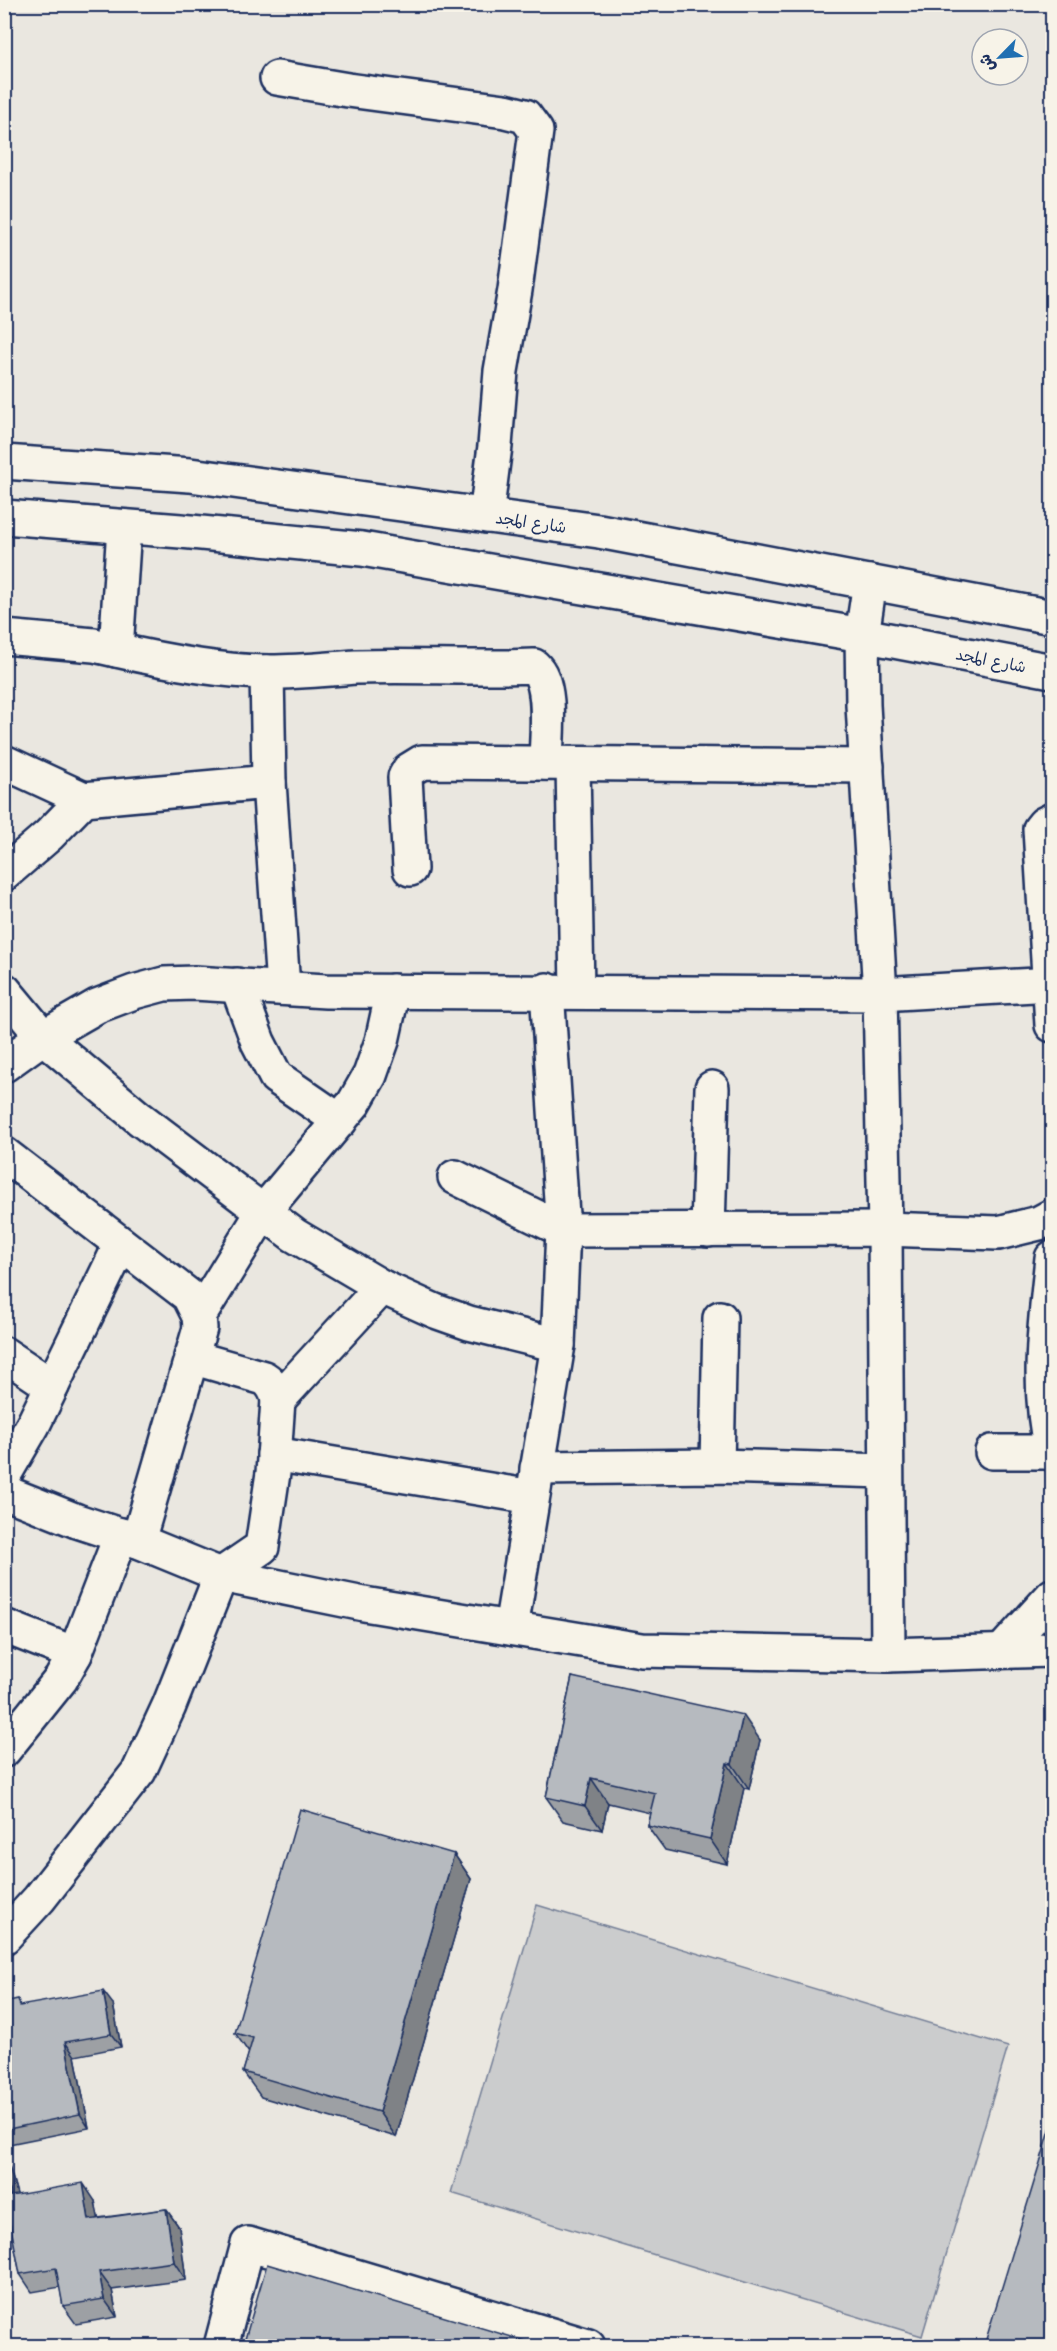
<svg xmlns="http://www.w3.org/2000/svg" width="1057" height="2351" viewBox="0 0 1057 2351" font-family="'Playpen Sans','Playpen Sans Arabic',sans-serif">
  <rect width="100%" height="100%" fill="#eae7e0"/>
  <filter id="ink" filterUnits="userSpaceOnUse"><feTurbulence type="fractalNoise" baseFrequency=".0167" numOctaves="2"/><feDisplacementMap in="SourceGraphic" scale="12" xChannelSelector="R" yChannelSelector="G"/><feConvolveMatrix kernelMatrix="1 2 1 2 8 2 1 2 1" color-interpolation-filters="sRGB"/></filter>
  <g filter="url(#ink)">
    <path fill="#cbcccd" stroke="#737e96" stroke-width="1.5" d="M 537,1905 L 1008,2047 L 922,2336 L 451,2193 Z"/>
    <g fill="none" stroke-linecap="round" stroke-linejoin="round">
      <defs>
        <g id="minor">
          <path d="M 277,78 L 348,90 L 505,111 L 525,116 L 536,131 L 515,290 L 501,371 L 495,446 L 486,516"/>
          <path d="M 870,582 L 862,635 L 863,705 L 880,994 L 885,1229 L 888,1655"/>
          <path d="M 4,637 L 94,645 L 116,650 L 124,527"/>
          <path d="M 116,650 C 164,661 220,672 270,672 C 299,672 327,669 356,667 C 415,665 475,669 534,666 C 554,684 546,738 546,763"/>
          <path d="M 267,672 L 269,782 L 283,988"/>
          <path d="M 4,762 L 84,799"/>
          <path d="M 573,764 L 577,991"/>
          <path d="M 1052,820 L 1044,824 L 1040,829 L 1052,1025"/>
          <path d="M 410,869 L 405,777 L 409,770 L 422,762 L 867,766"/>
          <path d="M 4,874 L 49,835 L 84,799 L 269,782"/>
          <path d="M 237,985 L 258,1042 L 276,1077 L 340,1121"/>
          <path d="M 4,990 L 43,1037 L 139,1118 L 294,1235 L 382,1287 L 435,1311 L 469,1323 L 558,1345"/>
          <path d="M 4,1065 L 43,1037 L 97,1006 L 134,992 L 164,984 L 194,983 L 326,991 L 880,994 L 1052,984"/>
          <path d="M 4,1154 L 189,1296 L 199,1316 L 200,1328 L 138,1541"/>
          <path d="M 455,1177 L 563,1230 L 885,1229 L 998,1233 L 1039,1223 L 1052,1216"/>
          <path d="M 708,1230 L 712,1088"/>
          <path d="M 1052,1258 C 1045,1323 1036,1389 1052,1454"/>
          <path d="M 199,1316 L 263,1212 L 354,1103 L 370,1075 L 382,1041 L 393,991"/>
          <path d="M 4,1354 L 52,1386"/>
          <path d="M 278,1400 L 382,1287"/>
          <path d="M 992,1452 L 1052,1452"/>
          <path d="M 274,1454 L 532,1497"/>
          <path d="M 717,1466 L 720,1318"/>
          <path d="M 537,1468 L 717,1466 L 886,1471"/>
          <path d="M 4,1475 L 33,1425 L 121,1244"/>
          <path d="M 4,1492 L 77,1521 L 138,1541 L 221,1575 L 364,1604 L 642,1650 L 888,1655 L 1052,1650"/>
          <path d="M 4,1626 L 75,1654"/>
          <path d="M 511,1628 L 558,1345 L 563,1230 L 547,990"/>
          <path d="M 1002,1651 L 1052,1596"/>
          <path d="M 4,1750 L 61,1679 L 75,1654 L 121,1535"/>
          <path d="M 4,1937 L 39,1899 L 139,1771 L 169,1706 L 221,1575 L 262,1547 L 273,1473 L 278,1400 C 276,1390 272,1383 264,1378 L 191,1357"/>
          <path d="M 221,2346 L 248,2244 L 588,2346"/>
        </g>
        <g id="major">
          <path d="M 4,462 L 190,475 L 599,531 L 1052,617"/>
          <path d="M 4,517 L 181,531 L 362,549 L 862,635 L 1052,671"/>
        </g>
      </defs>
      <use href="#minor" stroke="#1b2f5e" stroke-width="38"/>
      <use href="#major" stroke="#1b2f5e" stroke-width="38"/>
      <use href="#minor" stroke="#f7f3e8" stroke-width="33"/>
      <use href="#major" stroke="#f7f3e8" stroke-width="33"/>
    </g>
    <g fill="#9da0a4" stroke="#1b2f5e" stroke-width="1.5">
      <path d="M 572,1677 L 760,1740 L 749,1789 L 744,1788 L 727,1864 L 665,1850 L 647,1825 L 650,1813 L 608,1803 L 602,1830 L 563,1821 L 546,1797 Z"/>
      <path d="M 454,1854 L 471,1879 L 396,2137 L 261,2097 L 243,2072 L 249,2053 L 235,2033 Z"/>
      <path d="M 4,2002 L 23,2006 L 113,2004 L 121,2047 L 75,2056 L 89,2128 L 4,2145 Z"/>
      <path d="M 4,2148 L 17,2195 L 95,2201 L 98,2218 L 166,2209 L 179,2227 L 186,2280 L 112,2290 L 117,2317 L 76,2324 L 63,2306 L 60,2287 L 32,2292 L 20,2274 L 8,2212 L 4,2212 Z"/>
    </g>
    <g fill="#7f8286" stroke="#1b2f5e" stroke-width="1.5">
      <path d="M 743,1715 L 760,1740 L 749,1789 L 732,1764 Z"/>
      <path d="M 727,1763 L 744,1788 L 727,1864 L 710,1839 Z"/>
      <path d="M 591,1778 L 608,1803 L 602,1830 L 585,1806 Z"/>
      <path d="M 454,1854 L 471,1879 L 396,2137 L 379,2112 Z"/>
      <path d="M 103,1991 L 113,2004 L 121,2047 L 111,2034 Z"/>
      <path d="M 65,2042 L 75,2056 L 89,2128 L 80,2114 Z"/>
      <path d="M 4,2148 L 21,2208 L 11,2195 L 4,2170 Z"/>
      <path d="M 83,2183 L 95,2201 L 102,2237 L 89,2220 Z"/>
      <path d="M 166,2209 L 179,2227 L 186,2280 L 174,2262 Z"/>
      <path d="M 99,2272 L 112,2290 L 117,2317 L 104,2299 Z"/>
    </g>
    <g fill="#b6babf" stroke="#1b2f5e" stroke-width="1.5">
      <path d="M 572,1677 L 743,1715 L 732,1764 L 727,1763 L 710,1839 L 647,1825 L 655,1793 L 591,1778 L 585,1806 L 546,1797 Z"/>
      <path d="M 300,1809 L 454,1854 L 379,2112 L 243,2072 L 253,2038 L 235,2033 Z"/>
      <path d="M 103,1991 L 111,2034 L 65,2042 L 80,2114 L 4,2130 L 4,2002 L 18,1999 L 20,2006 Z"/>
      <path d="M 1053,2120 L 1053,2346 L 984,2346 Z"/>
      <path d="M 4,2170 L 11,2195 L 4,2197 Z"/>
      <path d="M 83,2183 L 89,2220 L 166,2209 L 174,2262 L 99,2272 L 104,2299 L 63,2306 L 56,2268 L 20,2274 L 5,2197 Z"/>
      <path d="M 267,2264 L 542,2346 L 243,2346 Z"/>
    </g>
  </g>
  <g text-anchor="middle" stroke-width="5" stroke-linejoin="round" paint-order="stroke">
    <g font-size="16" fill="#1b2f5e" stroke="#f7f3e8">
      <text transform="translate(531 522) rotate(8)" y="6">شارع المجد</text>
      <text transform="translate(991 660) rotate(11)" y="6">شارع المجد</text>
    </g>
  </g>
  <rect width="1057" height="2351" fill="none" stroke="#f7f3e8" stroke-width="24"/>
  <rect x="12" y="12" width="1033" height="2327" fill="none" stroke="#1b2f5e" stroke-width="2" filter="url(#ink)"/>
  <g transform="translate(1000 57) rotate(245)"><circle r="28" fill="#f7f3e8" stroke="#9fa5b1" stroke-width="1.5"/>
  <path d="M0-4.5L10 22L0 15L-10 22Z" fill="#1f6fb2"/>
  <text y="-9" font-size="16" font-weight="bold" text-anchor="middle" fill="#1b2f5e">ش</text>
  </g>
</svg>
